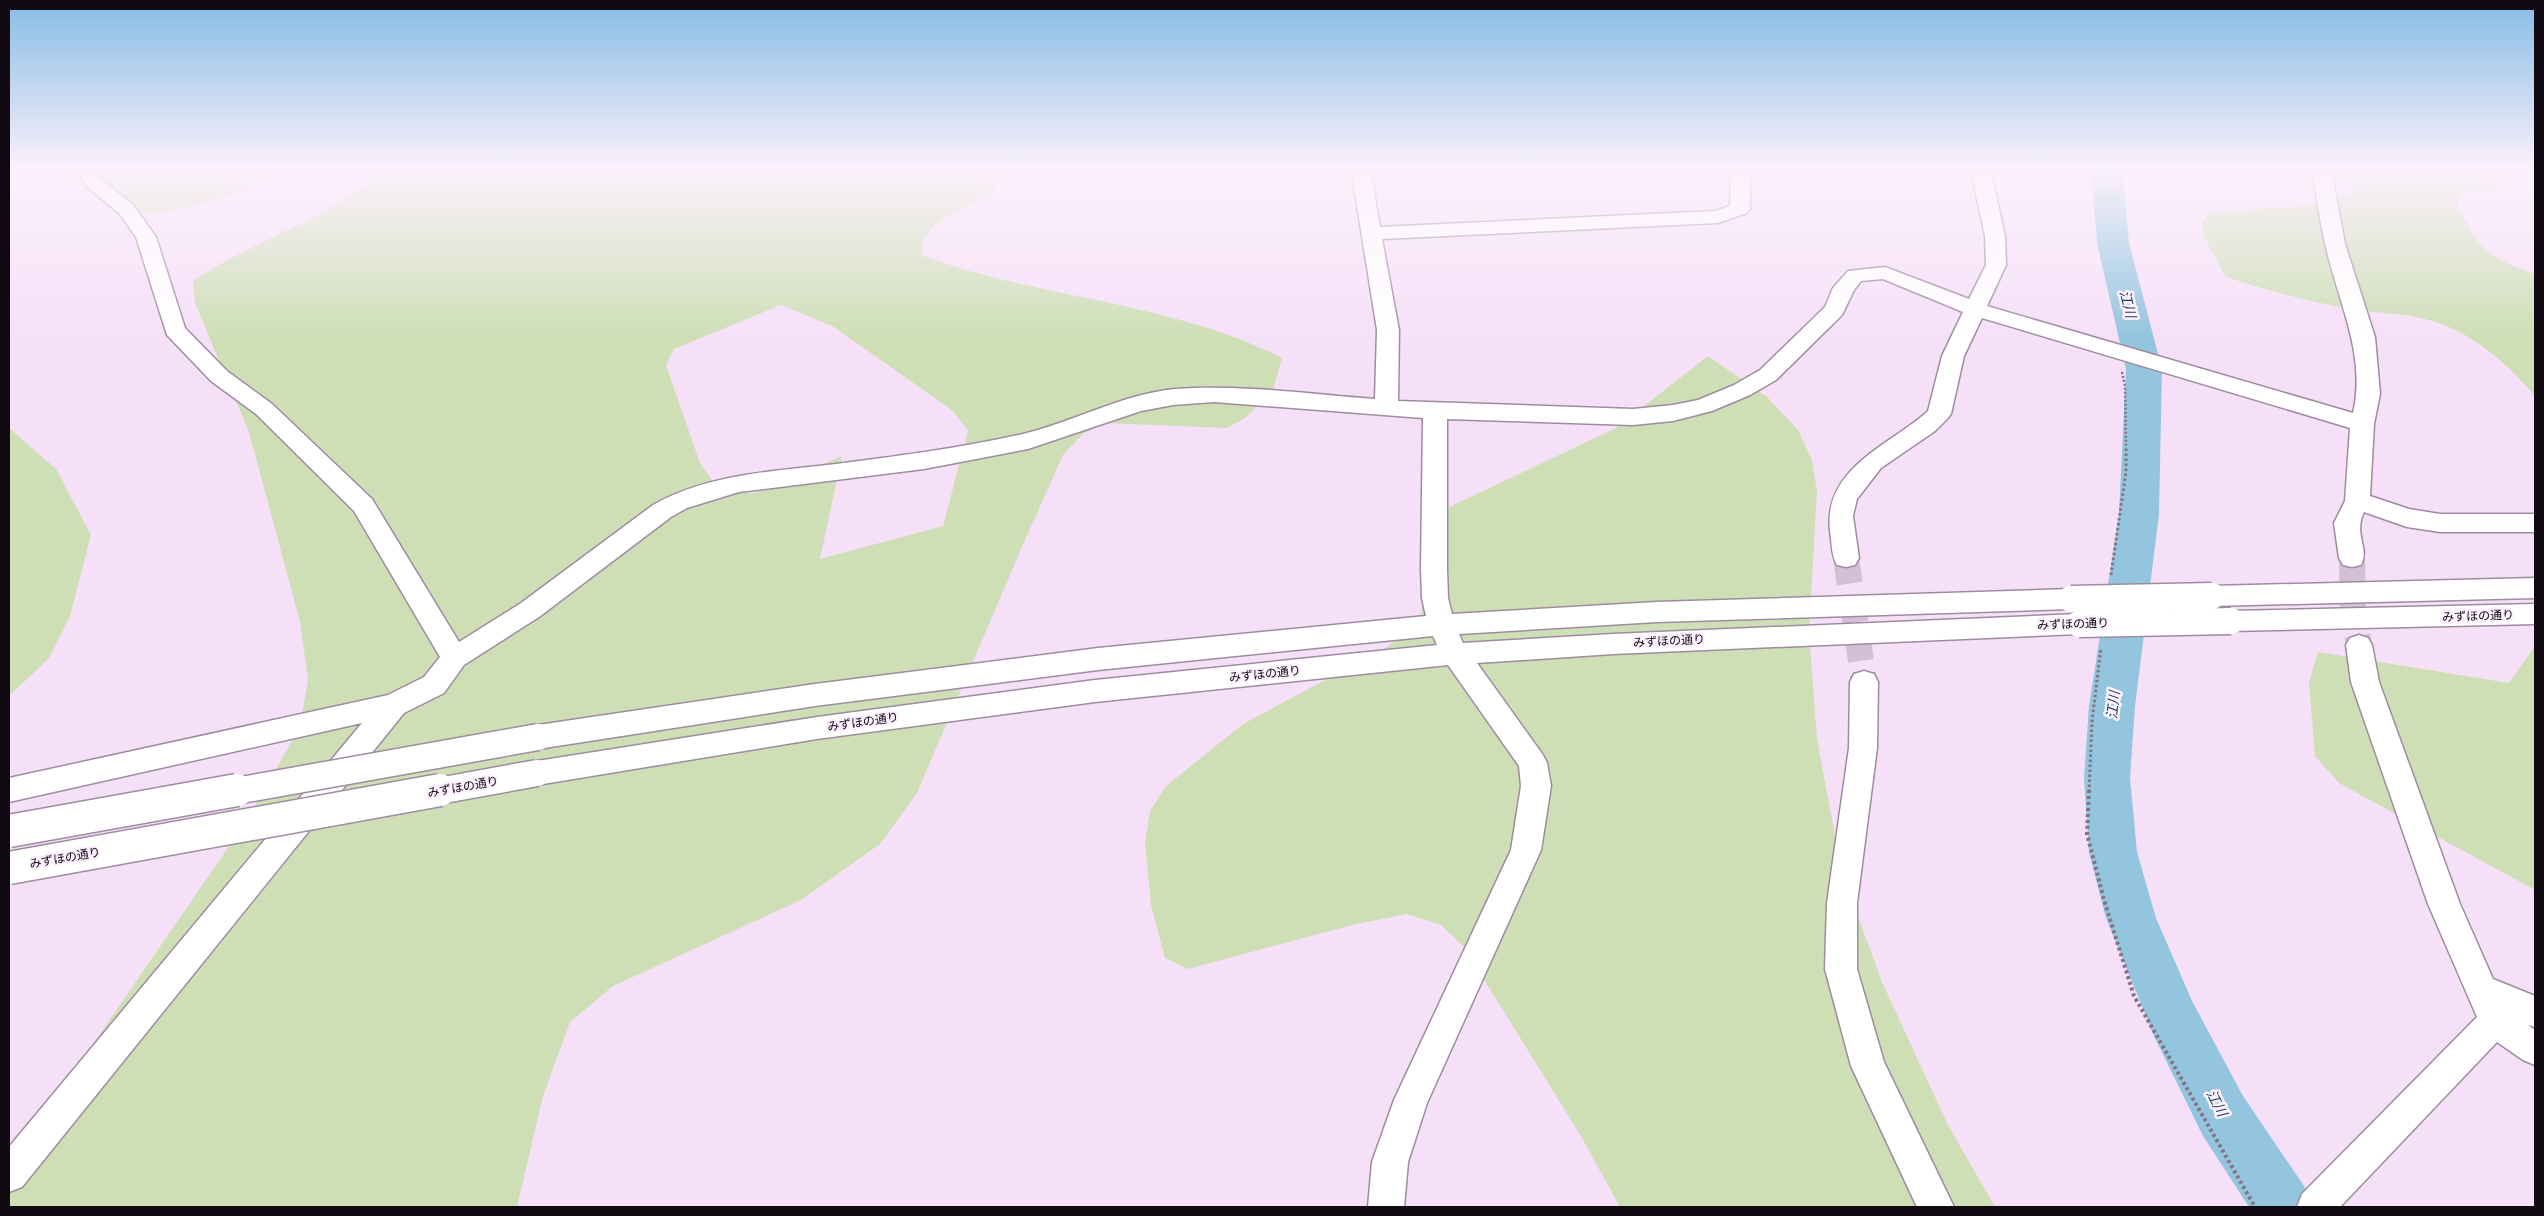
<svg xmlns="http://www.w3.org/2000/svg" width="2544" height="1216" viewBox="0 0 2544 1216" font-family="'Times New Roman','Noto Sans JP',serif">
  <rect width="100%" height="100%" fill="#f6e0f8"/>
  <g fill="#cedfb6" fill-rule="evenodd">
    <path d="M 64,168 L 272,168 L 258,182 L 232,194 L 202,204 L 147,214 L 131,213 L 72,179 Z"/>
    <path d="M 388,168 L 997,168 L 997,189 L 934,225 L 923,239 L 921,255 C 1038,299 1170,301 1282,358 L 1272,393 L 1244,419 L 1227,428 L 1105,423 L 1083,434 L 1063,455 L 1021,549 L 917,793 L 880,844 L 801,900 L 613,986 L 570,1022 L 543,1096 L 517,1207 L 9,1207 L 9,1166 L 245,823 L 300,727 L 308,679 L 300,622 L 249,432 L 195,303 L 193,281 C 253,240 334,217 388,168 ZM 781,305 L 834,327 L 953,411 L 968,431 L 943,526 L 820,559 L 842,456 L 755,493 L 721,493 L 700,463 L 666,365 L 674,349 Z"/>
    <path d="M 2312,168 L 2496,168 L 2502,178 L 2502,187 L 2459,194 L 2457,204 C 2480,250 2486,257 2535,274 L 2535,396 C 2505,361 2468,328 2421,318 C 2398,313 2375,313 2352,309 C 2310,302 2266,290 2226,277 L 2204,237 L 2202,223 L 2207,216 L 2218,211 L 2293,207 L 2339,199 L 2356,189 Z"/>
    <path d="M 1708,356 L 1767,397 L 1798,430 L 1812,460 L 1817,491 L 1809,631 L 1817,739 L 1842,873 L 1882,982 L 1948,1125 L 1995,1207 L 1620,1207 L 1582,1138 L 1464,947 L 1441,925 L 1407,914 L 1352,925 L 1188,969 L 1165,958 L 1151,905 L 1145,843 L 1150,811 L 1166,786 L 1243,724 L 1387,647 L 1421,620 L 1426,525 L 1443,510 L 1616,428 Z"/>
    <path d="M 9,428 L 56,469 L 91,535 L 70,616 L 49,658 L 9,696 Z"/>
    <path d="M 2535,646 L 2535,890 L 2339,783 L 2315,756 L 2309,682 L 2318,652 L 2509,683 Z"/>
  </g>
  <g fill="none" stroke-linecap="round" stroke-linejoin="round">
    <path fill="#93c5de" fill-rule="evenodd" d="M 2091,168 L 2122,168 L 2129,243 L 2162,369 L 2159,514 L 2135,706 L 2130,778 L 2137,852 L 2156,918 L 2192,1001 L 2243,1096 L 2304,1186 L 2312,1207 L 2249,1207 L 2203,1136 L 2154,1036 L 2106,918 L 2089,852 L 2084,778 L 2089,706 L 2119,514 L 2126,369 L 2097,243 Z"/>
    <g stroke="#d4c0d5" stroke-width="26" stroke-dasharray="26 13" stroke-linecap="butt">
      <path d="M 1846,558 L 1864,682"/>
      <path d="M 2352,558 L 2353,610 L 2359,645"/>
    </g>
    <defs>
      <g id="minor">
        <path d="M 77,168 L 95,168 L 101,179 L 133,205 L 156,237 L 185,328 L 227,371 L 272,404 L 372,499 L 459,642 L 521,603 L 653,505 C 708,474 775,471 836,464 C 899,456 961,448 1023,434 C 1074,422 1122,394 1175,389 C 1241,384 1309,394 1375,399 L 1377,330 L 1351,168 L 1370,168 L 1380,227 L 1715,211 L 1730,206 L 1731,168 L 1750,168 L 1750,209 L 1747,213 L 1718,223 L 1382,239 L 1399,330 L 1398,401 L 1633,409 L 1673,405 L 1698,400 L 1734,385 L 1760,370 L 1825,307 L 1833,288 L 1848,271 L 1885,267 L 1969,299 L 1986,265 L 1985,236 L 1972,176 L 1968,168 L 1987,168 L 1992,176 L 2005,236 L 2006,265 L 1987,306 L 2353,413 C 2367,354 2337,300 2325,243 C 2319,218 2316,193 2312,168 L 2331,168 L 2345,244 L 2375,337 L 2380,394 L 2374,424 L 2370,496 L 2409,509 L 2440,514 L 2535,514 L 2535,532 L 2440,532 L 2407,527 L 2364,512 C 2353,534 2370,548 2361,565 L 2352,567 L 2343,565 L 2339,558 L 2334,523 L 2345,501 L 2350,428 L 1982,318 L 1964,356 L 1951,414 L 1947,419 L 1935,431 L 1881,468 L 1857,499 L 1853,516 L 1859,558 L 1855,565 L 1846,567 L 1837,565 C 1831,555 1832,543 1830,531 C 1823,468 1889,446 1928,411 L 1942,356 L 1963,312 L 1883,279 L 1861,281 L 1854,290 L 1842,315 L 1776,380 L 1750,395 L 1712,411 L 1673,421 L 1633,425 L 1447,419 L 1447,569 L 1448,598 L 1452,614 L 1657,602 L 2071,589 L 2080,592 L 2084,599 L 2080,606 L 2071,609 L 1657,622 L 1459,634 L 1463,643 L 1613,634 L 2079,614 L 2088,617 L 2092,624 L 2088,631 L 2079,634 L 1613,654 L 1477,663 L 1543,755 L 1547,763 L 1551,786 L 1541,850 L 1427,1103 L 1408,1162 L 1404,1207 L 1368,1207 L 1372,1162 L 1394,1100 L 1511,850 L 1521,786 L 1519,766 L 1448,665 L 1095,702 L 817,739 L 537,785 L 527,781 L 523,773 L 527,765 L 537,761 L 817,717 L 1095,680 L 1437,645 L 1433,636 L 1098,670 L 815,706 L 538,749 L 528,745 L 524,737 L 528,729 L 538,725 L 815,684 L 1098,648 L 1426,616 L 1422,598 L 1421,569 L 1423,418 L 1214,402 L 1173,405 L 1141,411 L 1028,449 L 924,469 L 739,492 L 687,508 L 671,517 L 539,617 L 464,665 L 444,693 L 404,713 L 22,1187 L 9,1192 L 9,1147 L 362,723 L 9,802 L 9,778 L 388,695 L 424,677 L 440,657 L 354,511 L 256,414 L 211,381 L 167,335 L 136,237 L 119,213 L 86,186 Z"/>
        <path d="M 2535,578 L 2535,598 L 2212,606 L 2203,603 L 2199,596 L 2203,589 L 2212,586 Z"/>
        <path d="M 2535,604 L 2535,624 L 2231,631 L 2222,628 L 2218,621 L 2222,614 L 2231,611 Z"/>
        <path d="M 2359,635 L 2368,638 L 2372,645 L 2379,682 L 2460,904 L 2493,979 L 2535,996 L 2535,1027 L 2528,1025 L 2535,1030 L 2535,1065 L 2523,1060 L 2497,1042 L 2340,1207 L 2297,1207 L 2302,1194 L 2477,1017 L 2428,904 L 2351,682 L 2346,645 L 2350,638 Z"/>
        <path d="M 1864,671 L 1874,674 L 1878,682 L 1877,748 L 1857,903 L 1857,969 L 1884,1062 L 1954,1207 L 1917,1207 L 1851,1066 L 1825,969 L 1827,903 L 1849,748 L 1850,682 L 1854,674 Z"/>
      </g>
    </defs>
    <use href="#minor" stroke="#9f8ba1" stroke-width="3"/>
    <path stroke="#837484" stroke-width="2.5" stroke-dasharray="2 2" stroke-linecap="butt" d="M 2122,372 L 2125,386 L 2126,447"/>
    <g stroke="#837484" stroke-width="3" stroke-dasharray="2.5 2.5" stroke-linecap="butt">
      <path d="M 2111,575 L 2126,472 L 2126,446"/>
      <path d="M 2089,792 L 2092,721 L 2101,648"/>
    </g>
    <path stroke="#837484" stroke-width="4" stroke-dasharray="3 3" stroke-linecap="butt" d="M 2089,790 L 2087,834 L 2104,900 L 2134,996 L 2255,1207"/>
    <use href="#minor" fill="#fff" fill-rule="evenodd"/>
    <defs>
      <g id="minor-bridge-far1">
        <path d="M 2071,599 L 2212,596"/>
        <path d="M 2079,624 L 2231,621"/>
        <path d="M 230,792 L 538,737"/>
        <path d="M 433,792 L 537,773"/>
      </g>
      <g id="minor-bridge">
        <path d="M 9,831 L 237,790"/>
        <path d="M 9,868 L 440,790"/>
      </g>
    </defs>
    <use href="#minor-bridge-far1" stroke="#9f8ba1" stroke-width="29" stroke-linecap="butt"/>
    <use href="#minor-bridge" stroke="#9f8ba1" stroke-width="35" stroke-linecap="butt"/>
    <use href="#minor-bridge-far1" stroke="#fff" stroke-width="26"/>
    <use href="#minor-bridge" stroke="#fff" stroke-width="32"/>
  </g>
  <linearGradient id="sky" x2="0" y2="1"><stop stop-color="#86bbe4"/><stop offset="0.5" stop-color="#fbf1fc"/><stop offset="1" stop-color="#fbf1fc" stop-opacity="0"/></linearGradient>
  <rect width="2544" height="338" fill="url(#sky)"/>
  <g text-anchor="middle" stroke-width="5" stroke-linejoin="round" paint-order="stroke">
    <g font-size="12" fill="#100911" stroke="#fef1ff">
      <text transform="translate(2478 616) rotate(-2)" y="4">みずほの通り</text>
      <text transform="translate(2073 624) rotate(-2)" y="4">みずほの通り</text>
      <text transform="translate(1669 641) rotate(-3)" y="4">みずほの通り</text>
      <text transform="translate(1265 674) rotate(-6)" y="4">みずほの通り</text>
      <text transform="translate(863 722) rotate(-8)" y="4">みずほの通り</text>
      <text transform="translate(463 787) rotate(-10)" y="4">みずほの通り</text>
      <text transform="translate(65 858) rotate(-10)" y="4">みずほの通り</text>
    </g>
    <g font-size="14" font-style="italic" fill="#123d4f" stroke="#fef1ff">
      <text transform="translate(2128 304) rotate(76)" y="5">江川</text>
      <text transform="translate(2113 705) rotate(-84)" y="5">江川</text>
      <text transform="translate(2217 1103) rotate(62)" y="5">江川</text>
    </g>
  </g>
  <rect width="2544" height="1216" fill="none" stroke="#100911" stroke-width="20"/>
</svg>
